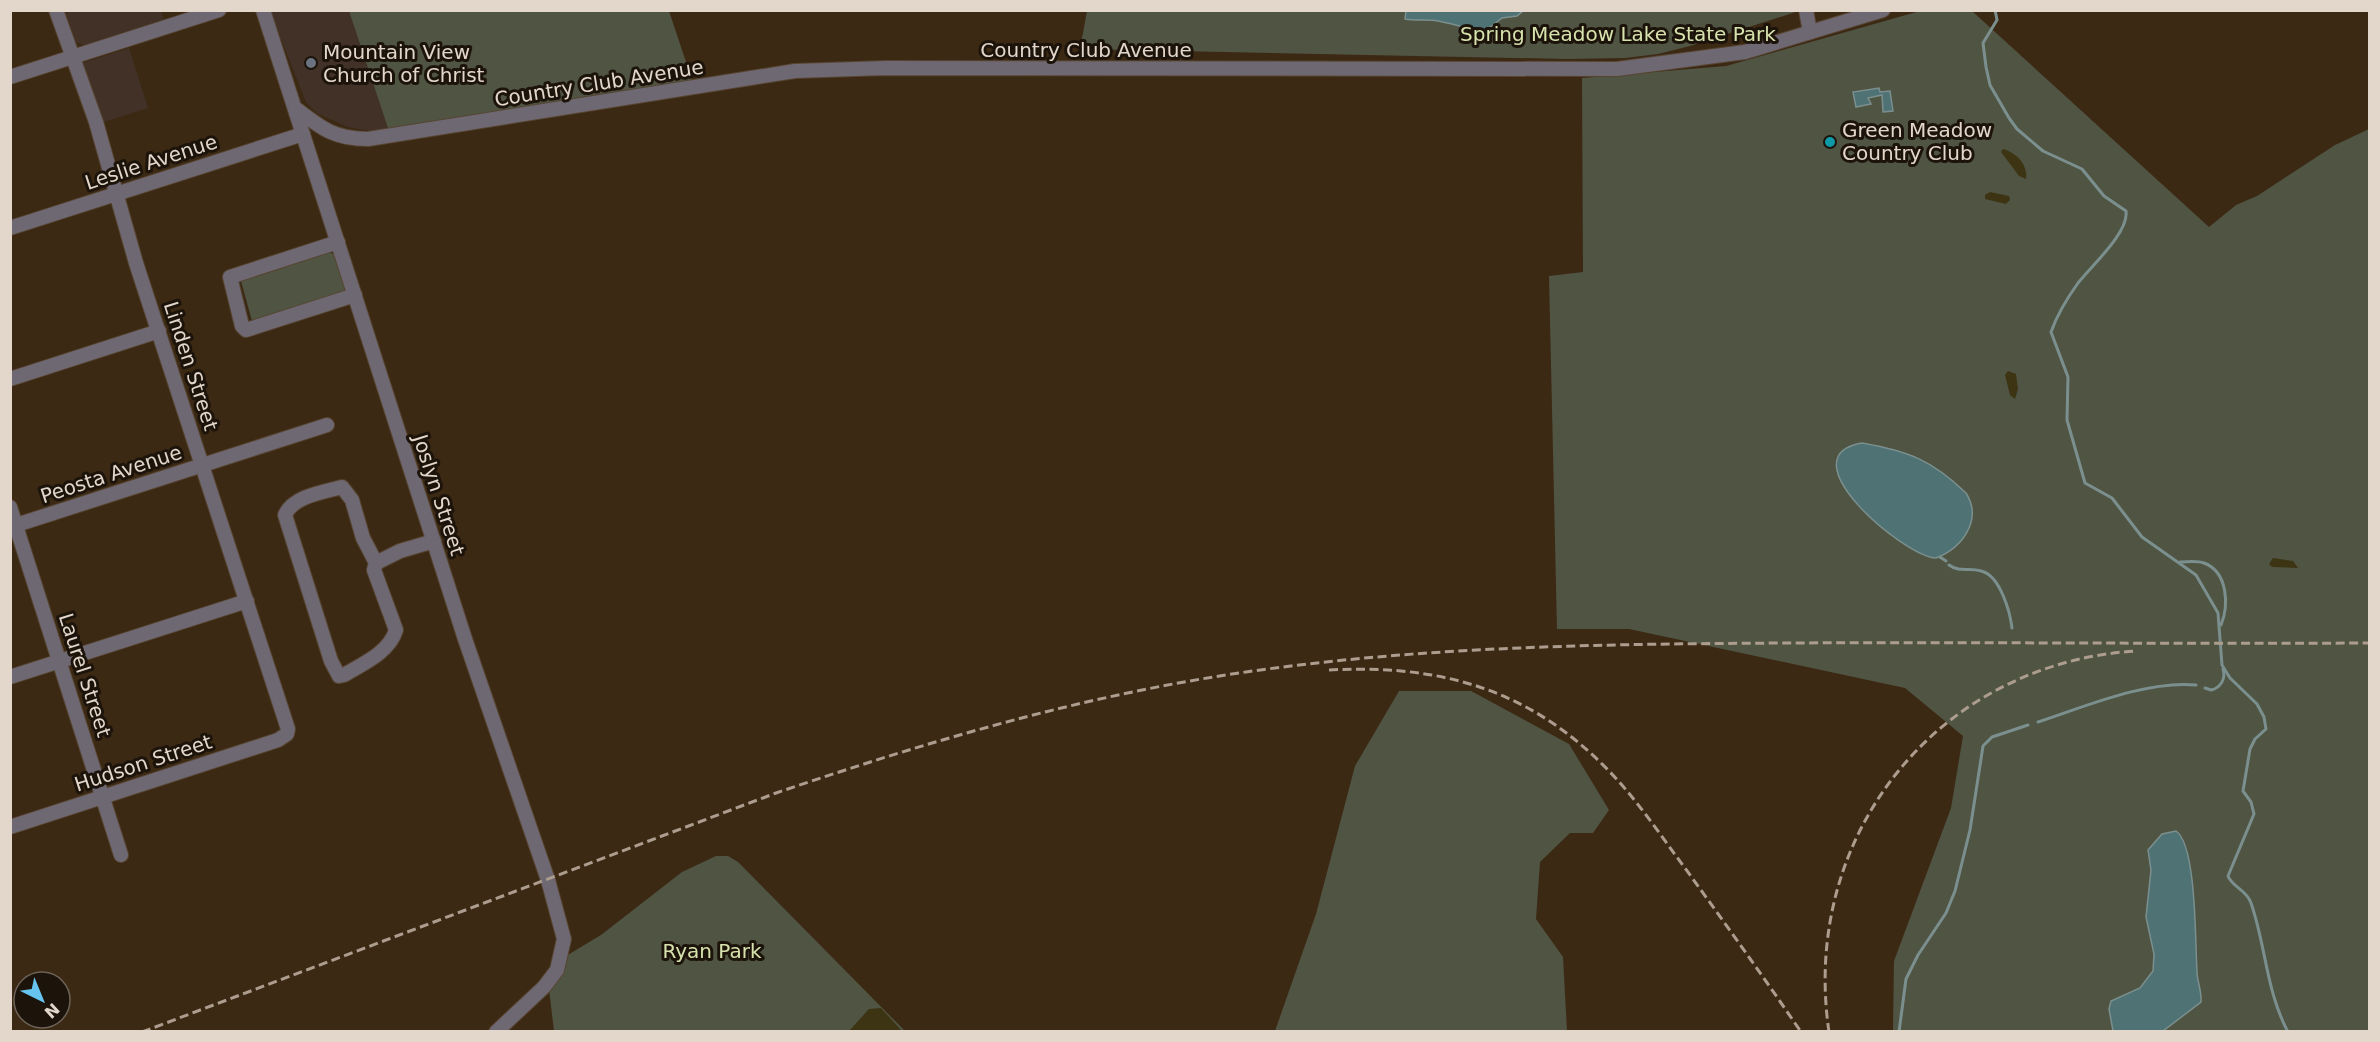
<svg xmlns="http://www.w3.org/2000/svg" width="2380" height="1042" viewBox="0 0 2380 1042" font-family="'DejaVu Sans',sans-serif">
  <rect width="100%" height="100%" fill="#3c2914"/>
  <g fill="#413126">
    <path d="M 65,11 L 161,11 L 164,20 L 86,46 L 76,42 Z"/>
    <path d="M 270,11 L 349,11 L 389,131 L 376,132 L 348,127 L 316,113 L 306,102 Z"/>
    <path d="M 129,48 L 148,108 L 101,123 L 82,63 Z"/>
  </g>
  <g fill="#505443">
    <path d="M 349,11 L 669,11 L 692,80 L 389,131 Z"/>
    <path d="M 1087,11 L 1799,11 L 1690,46 L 1658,54 L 1625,58 L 1567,59 L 1080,49 Z"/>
    <path d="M 1920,11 L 1972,11 L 2209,227 L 2236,205 L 2257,196 L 2335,145 L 2369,129 L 2369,1031 L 1893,1031 L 1894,961 L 1951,808 L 1963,736 L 1905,688 L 1629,629 L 1557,629 L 1549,276 L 1583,272 L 1582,78 L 1726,66 Z"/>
    <path d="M 329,252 L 335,255 L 345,289 L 342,294 L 252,321 L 241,281 Z"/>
    <path d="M 1399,691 L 1471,691 L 1569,744 L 1609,810 L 1593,833 L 1570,833 L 1540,862 L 1536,919 L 1563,957 L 1567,1031 L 1275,1031 L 1316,914 L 1355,766 Z"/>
    <path d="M 716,856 L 728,856 L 738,862 L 905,1031 L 554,1031 L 549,989 L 566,956 L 601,935 L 682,872 Z"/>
  </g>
  <g fill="#3d3414">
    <path d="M 2003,149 C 2017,153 2028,165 2026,179 L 2019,176 L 2001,152 Z"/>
    <path d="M 1990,192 L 2009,196 L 2010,200 L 2006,204 L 1985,199 L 1985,195 Z"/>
    <path d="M 2008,371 L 2016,374 L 2018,389 L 2015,399 L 2010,395 L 2005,375 Z"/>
    <path d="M 2273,558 L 2293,561 L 2298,568 L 2272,567 L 2269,564 Z"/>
    <path d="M 881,1008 L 902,1031 L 849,1031 L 869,1009 Z"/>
  </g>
  <g fill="#4f7275" stroke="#7b908e" stroke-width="1.5">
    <path d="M 1406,11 L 1406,10 L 1523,11 L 1517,16 L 1502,18 L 1485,31 C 1468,29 1454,24 1438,21 C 1428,19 1416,21 1405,19 Z"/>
    <path d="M 1879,88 L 1880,92 L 1890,91 L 1893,111 L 1883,112 L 1882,95 L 1868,98 L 1871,104 L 1856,107 L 1853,92 Z"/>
    <path d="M 1862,443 C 1908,451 1932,460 1966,493 C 1983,520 1962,548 1936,558 C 1903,556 1785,456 1862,443 Z"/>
    <path d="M 2176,831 C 2197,845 2195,945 2197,971 C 2197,982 2202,991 2201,1002 L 2163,1031 L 2113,1031 L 2109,1009 L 2111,1001 L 2140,988 L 2153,971 L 2154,954 L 2146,917 L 2151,870 L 2148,850 L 2162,834 Z"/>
  </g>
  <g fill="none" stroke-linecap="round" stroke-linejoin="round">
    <g stroke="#7b908e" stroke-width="3">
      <path d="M 1995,10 L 1997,20 L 1983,43 L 1986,67 L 1990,85 L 2009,118 L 2017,129 L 2043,151 L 2082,169 L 2104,196 L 2126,211 C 2129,233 2091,266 2078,283 C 2068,297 2057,315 2051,332 L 2068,377 L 2067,420 L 2085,483 L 2112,498 L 2142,537 L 2196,575 L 2218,613 L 2222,665 L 2230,678 L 2257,704 L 2264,717 L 2266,729 L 2255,739 L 2250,749 L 2243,791 L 2251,802 L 2254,814 L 2228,876 C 2232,887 2247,890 2251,903 C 2266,946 2266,991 2288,1032"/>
      <path d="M 1940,557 L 1946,561"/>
      <path d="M 2180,562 C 2187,562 2196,560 2204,563 C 2228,572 2229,605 2221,625"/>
      <path d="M 1949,565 C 1960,573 1969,567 1981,571 C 2000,575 2010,612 2012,628"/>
      <path d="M 2205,688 L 2211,690 C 2221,688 2226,678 2223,669"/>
      <path d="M 2038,722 C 2084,707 2147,680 2196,685"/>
      <path d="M 1899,1032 L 1906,979 L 1918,955 L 1946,913 L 1955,891 L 1970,830 L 1983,746 L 1992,737 L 2028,725"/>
    </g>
    <defs>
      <g id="minor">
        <path d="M 263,10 L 465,639 L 548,880 L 564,939 L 557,970 L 544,987 L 496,1032"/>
        <path d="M 1806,10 L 1810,32"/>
        <path d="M 10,77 L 219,10"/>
        <path d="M 295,108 C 321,128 334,139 368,139 L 795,71 L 886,68 L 1617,69 L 1745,52 L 1883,10"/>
        <path d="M 10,228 L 303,134"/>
        <path d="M 338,242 L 230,277 L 242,326 L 246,330 L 355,295"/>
        <path d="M 10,379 L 159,331"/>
        <path d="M 342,487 L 352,500 L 363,538 L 376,563 L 374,570 L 396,630 C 389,653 362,664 344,675 L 339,676 L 331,661 L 285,515 C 293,496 324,492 342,487 Z"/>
        <path d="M 10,507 L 121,855"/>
        <path d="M 10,527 L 327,425"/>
        <path d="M 376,563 L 400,551 L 434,541"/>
        <path d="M 10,677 L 247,601"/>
        <path d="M 10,827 L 278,740 L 287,734 L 288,729 L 136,263 L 96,122 L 56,10"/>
      </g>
    </defs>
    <use href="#minor" stroke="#574531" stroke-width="16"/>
    <use href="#minor" stroke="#6e6873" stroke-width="14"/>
    <g stroke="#ac9d8e" stroke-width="3" stroke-dasharray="9 4.5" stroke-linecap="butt">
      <path d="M 1329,670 C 1440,664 1530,689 1609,771 C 1638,801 1661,836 1685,868 C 1724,922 1763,976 1801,1032"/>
      <path d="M 142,1032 L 776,793 C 929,741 1085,695 1246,672 C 1425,646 1606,644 1787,643 C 1981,642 2175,644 2370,643"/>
      <path d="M 1829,1032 C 1800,836 1937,664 2135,651"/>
    </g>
  </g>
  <circle fill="#6b7280" stroke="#1c140b" stroke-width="2" cx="311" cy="63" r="6"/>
  <circle fill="#0f9aa8" stroke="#1c140b" stroke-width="2" cx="1830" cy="142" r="6"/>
  <g text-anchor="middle" stroke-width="6" stroke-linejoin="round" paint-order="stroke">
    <g font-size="20" fill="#d7e2ad" stroke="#1c140b">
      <text x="1618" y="41">Spring Meadow Lake State Park</text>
      <text x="712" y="958">Ryan Park</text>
    </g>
    <g font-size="20" fill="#e3d6ca" stroke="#1c140b">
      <text x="1086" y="57">Country Club Avenue</text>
      <text transform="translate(599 83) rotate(-9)" y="7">Country Club Avenue</text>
      <text transform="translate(151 162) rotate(-18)" y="7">Leslie Avenue</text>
      <text transform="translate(191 366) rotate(72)" y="7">Linden Street</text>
      <text transform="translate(111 474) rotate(-18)" y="7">Peosta Avenue</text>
      <text transform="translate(439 495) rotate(72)" y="7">Joslyn Street</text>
      <text transform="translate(85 675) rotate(72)" y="7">Laurel Street</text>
      <text transform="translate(143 763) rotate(-18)" y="7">Hudson Street</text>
    </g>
    <g font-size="20" fill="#e3d6ca" stroke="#1c140b" text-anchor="start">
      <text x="323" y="59">Mountain View<tspan x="323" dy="23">Church of Christ</tspan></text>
      <text x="1842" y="137">Green Meadow<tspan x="1842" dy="23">Country Club</tspan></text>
    </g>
  </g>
  <rect width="2380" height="1042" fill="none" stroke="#e3d6ca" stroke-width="24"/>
  <g transform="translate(42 1000) rotate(137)"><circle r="28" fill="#1c140b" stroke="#6c6257" stroke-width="1.5"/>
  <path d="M0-4.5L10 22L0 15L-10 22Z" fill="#66c4ef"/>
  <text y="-9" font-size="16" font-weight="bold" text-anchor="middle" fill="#e3d6ca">N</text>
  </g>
</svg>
